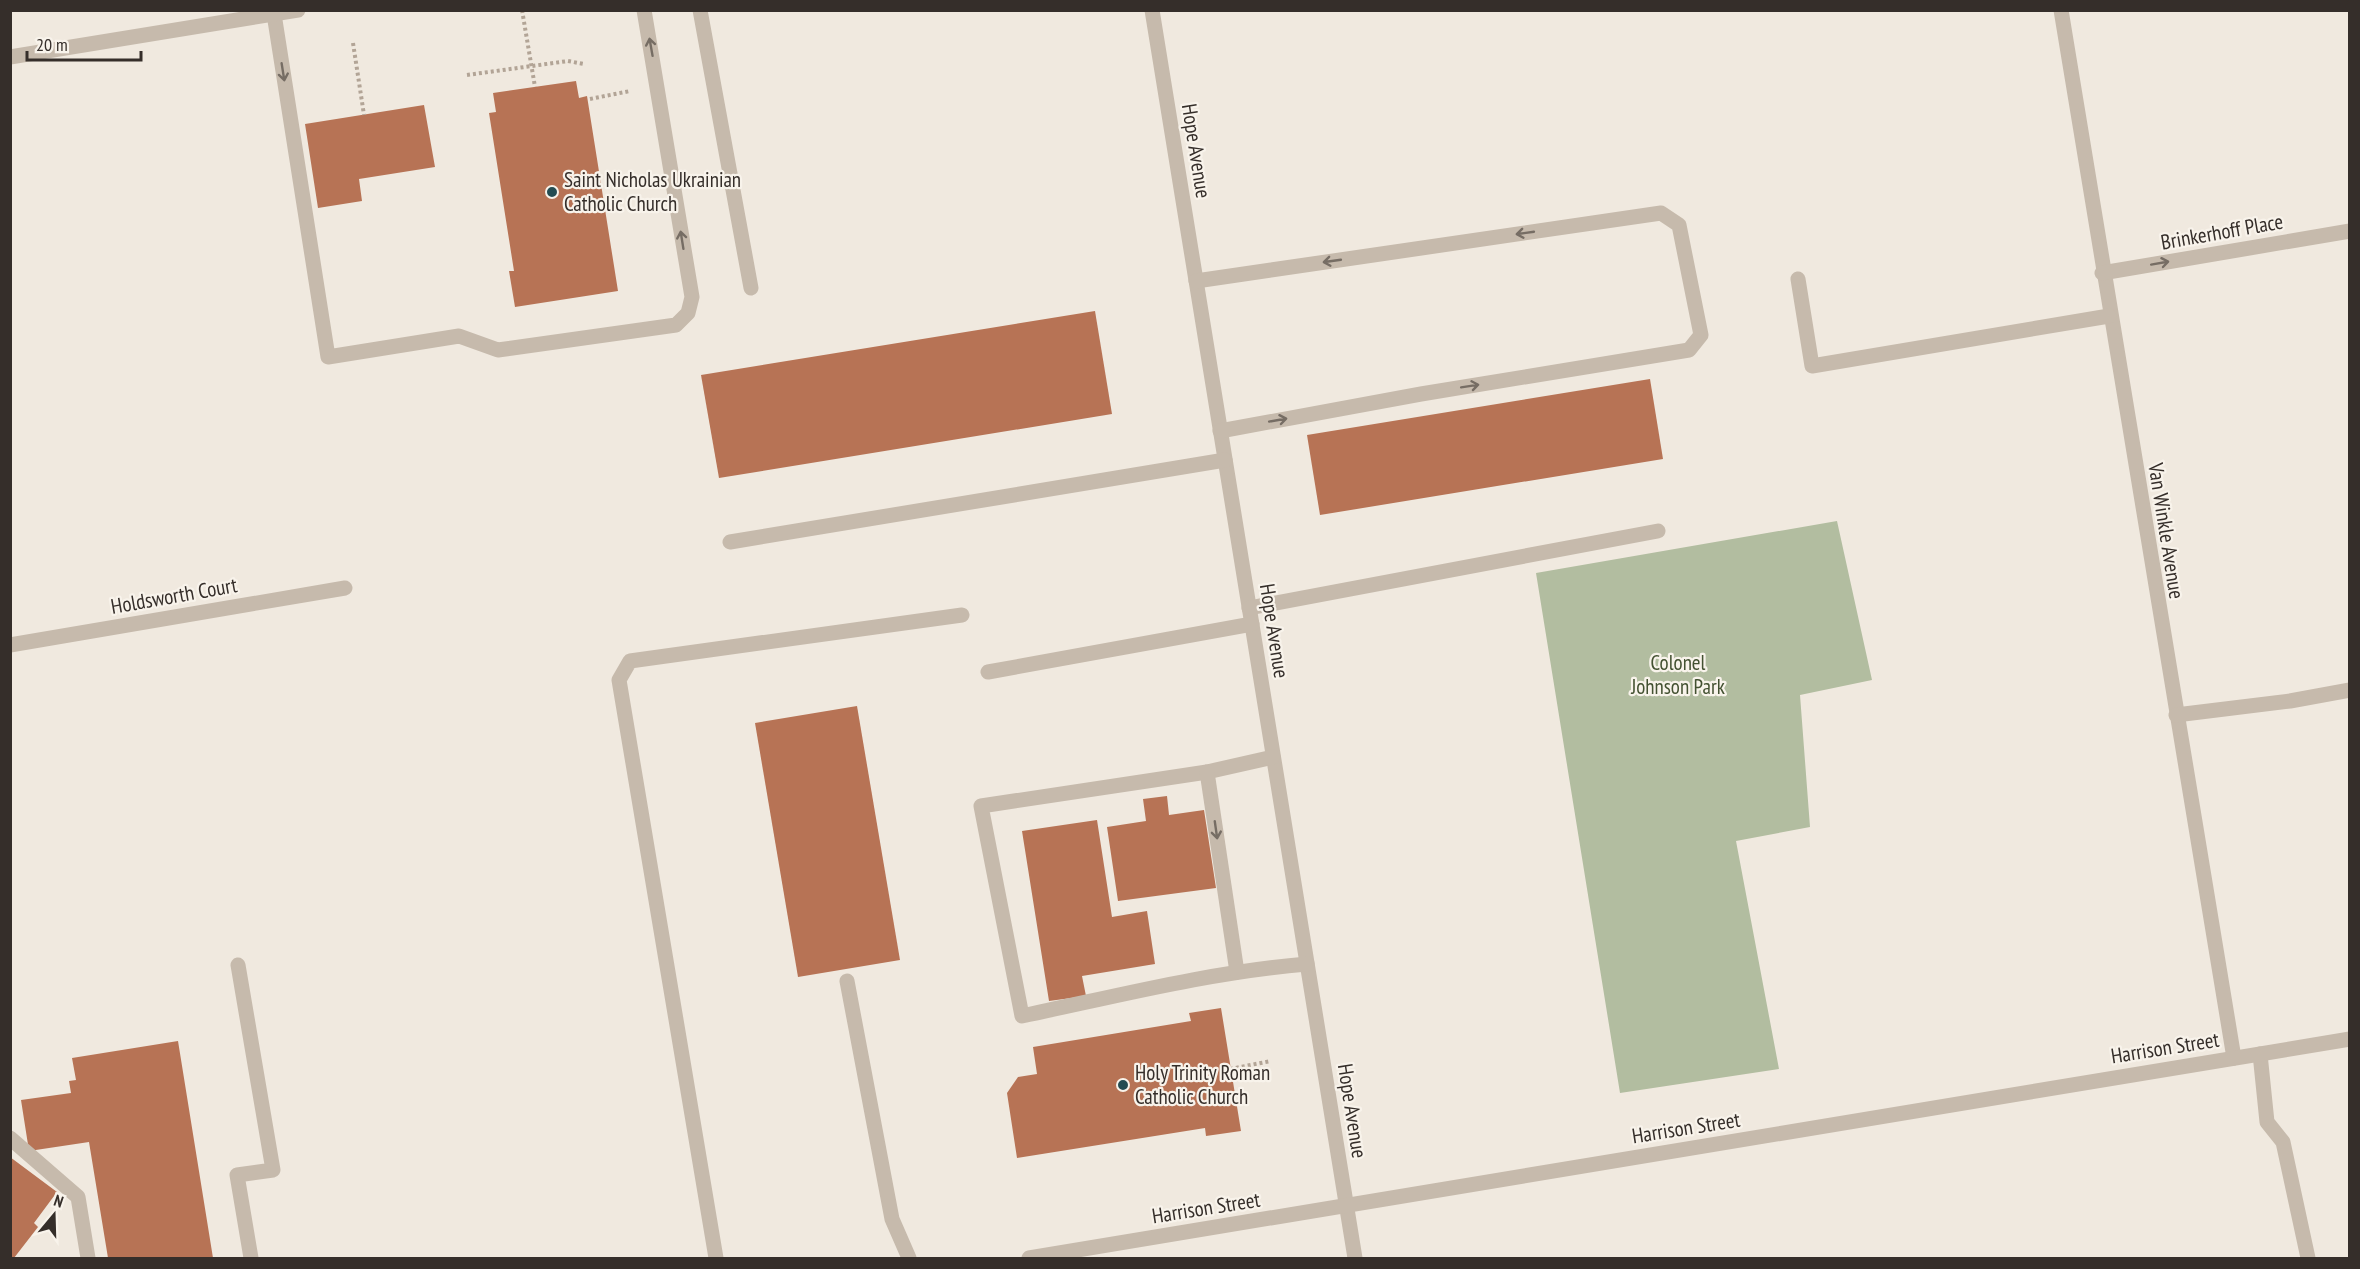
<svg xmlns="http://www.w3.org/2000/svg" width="2360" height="1269" viewBox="0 0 2360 1269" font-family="'PT Sans Narrow',sans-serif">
  <rect width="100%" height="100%" fill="#f0e9df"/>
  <path fill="#b2bda0" d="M 1837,521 L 1872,680 L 1800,695 L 1810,827 L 1736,841 L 1779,1069 L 1620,1093 L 1536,573 Z"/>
  <g fill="#b77355">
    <path d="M 576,81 L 579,98 L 587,96 L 618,291 L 515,307 L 509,271 L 514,271 L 489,113 L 496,112 L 493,93 Z"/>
    <path d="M 424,105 L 435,167 L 359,179 L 362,201 L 318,208 L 305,124 Z"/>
    <path d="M 1095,311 L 1112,414 L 719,478 L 701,375 Z"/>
    <path d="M 1650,379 L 1663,459 L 1320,515 L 1307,435 Z"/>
    <path d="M 857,706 L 900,960 L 798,977 L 755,723 Z"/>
    <path d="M 1167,796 L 1169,815 L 1204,810 L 1216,888 L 1118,901 L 1107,827 L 1146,821 L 1143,799 Z"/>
    <path d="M 1097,820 L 1112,917 L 1147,911 L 1155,964 L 1082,976 L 1086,996 L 1049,1001 L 1022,831 Z"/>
    <path d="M 1221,1008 L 1241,1131 L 1206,1136 L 1205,1128 L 1017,1158 L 1007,1093 L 1018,1077 L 1037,1074 L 1033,1047 L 1191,1021 L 1189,1013 Z"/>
    <path d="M 178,1041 L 213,1258 L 108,1258 L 89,1142 L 29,1151 L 21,1100 L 71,1093 L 69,1081 L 76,1080 L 72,1058 Z"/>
    <path d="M 10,1157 L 57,1192 L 34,1223 L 38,1227 L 14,1258 L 10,1258 Z"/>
  </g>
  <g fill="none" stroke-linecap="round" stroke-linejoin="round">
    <g stroke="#b2a496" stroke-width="4" stroke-dasharray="3 3" stroke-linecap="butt">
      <path d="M 522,10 L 535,87"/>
      <path d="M 353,43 L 364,115"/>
      <path d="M 467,75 L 568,61 L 584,64"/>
      <path d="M 590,99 L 630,91"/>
      <path d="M 1230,1069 L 1271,1061"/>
    </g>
    <g stroke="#c6baac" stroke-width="15">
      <path d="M 700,10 L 751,288"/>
      <path d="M 1152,10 L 1355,1258"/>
      <path d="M 2061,10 L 2234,1058"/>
      <path d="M 274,14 L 328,357 L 459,336 L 498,350 L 676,325 L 688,313 L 692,297 L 644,10"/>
      <path d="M 10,57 L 298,10"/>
      <path d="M 2102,273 L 2350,231"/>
      <path d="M 1798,279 L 1812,366 L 2109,316"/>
      <path d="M 1196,281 L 1661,213 L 1679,225 L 1701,335 L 1689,350 L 1421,394 L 1220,431"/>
      <path d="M 730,542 L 1225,460"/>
      <path d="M 1249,608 L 1658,531"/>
      <path d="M 10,645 L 345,588"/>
      <path d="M 988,672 L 1252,624"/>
      <path d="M 2176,715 L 2290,701 L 2350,690"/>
      <path d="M 1273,757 L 1207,772 L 981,806 L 1022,1016 C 1117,996 1210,972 1307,964"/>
      <path d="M 1207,772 L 1237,972"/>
      <path d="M 238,965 L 273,1170 L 237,1175 L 251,1258"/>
      <path d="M 847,981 L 892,1219 L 909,1258"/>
      <path d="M 2260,1054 L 2267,1122 L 2283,1142 L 2308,1258"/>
      <path d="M 10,1138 L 78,1197 L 88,1258"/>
      <path d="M 716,1258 L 619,680 L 630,661 L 962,615"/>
      <path d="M 1029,1258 L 2350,1039"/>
    </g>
  </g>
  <defs><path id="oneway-shaft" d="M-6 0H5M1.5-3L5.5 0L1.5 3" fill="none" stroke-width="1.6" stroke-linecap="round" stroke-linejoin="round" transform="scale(1.5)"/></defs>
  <g stroke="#766d64">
    <use href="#oneway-shaft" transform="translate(651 47) rotate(-100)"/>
    <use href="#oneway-shaft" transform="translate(283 72) rotate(81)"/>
    <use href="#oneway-shaft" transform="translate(1525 233) rotate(172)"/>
    <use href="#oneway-shaft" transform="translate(682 240) rotate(-99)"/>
    <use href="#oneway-shaft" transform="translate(1332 261) rotate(172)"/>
    <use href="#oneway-shaft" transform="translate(2160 263) rotate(-10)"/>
    <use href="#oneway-shaft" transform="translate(1470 386) rotate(-9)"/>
    <use href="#oneway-shaft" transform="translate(1278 420) rotate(-10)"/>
    <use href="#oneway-shaft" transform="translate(1216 830) rotate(82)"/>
  </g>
  <g fill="#244c52" stroke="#f8f3eb" stroke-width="2">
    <circle cx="552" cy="192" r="6"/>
    <circle cx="1123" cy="1085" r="6"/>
  </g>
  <g text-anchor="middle" stroke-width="4.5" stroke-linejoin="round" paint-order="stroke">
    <g font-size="21" fill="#352e2a" stroke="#f8f3eb">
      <text transform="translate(1196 151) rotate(81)" y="7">Hope Avenue</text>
      <text transform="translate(2222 232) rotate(-10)" y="7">Brinkerhoff Place</text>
      <text transform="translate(2166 531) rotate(81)" y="7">Van Winkle Avenue</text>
      <text transform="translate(174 596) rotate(-10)" y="7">Holdsworth Court</text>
      <text transform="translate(1274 631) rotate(81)" y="7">Hope Avenue</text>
      <text transform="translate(2165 1048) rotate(-9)" y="7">Harrison Street</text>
      <text transform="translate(1352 1111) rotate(81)" y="7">Hope Avenue</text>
      <text transform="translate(1686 1128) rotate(-9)" y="7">Harrison Street</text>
      <text transform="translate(1206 1208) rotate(-9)" y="7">Harrison Street</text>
    </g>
    <g font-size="21" fill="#352e2a" stroke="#f8f3eb" text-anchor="start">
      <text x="564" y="187">Saint Nicholas Ukrainian<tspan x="564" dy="24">Catholic Church</tspan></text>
      <text x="1135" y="1080">Holy Trinity Roman<tspan x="1135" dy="24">Catholic Church</tspan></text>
    </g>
    <g font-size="21" fill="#435131" stroke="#f8f3eb">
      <text x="1678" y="670">Colonel<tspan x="1678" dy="24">Johnson Park</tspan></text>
    </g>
  </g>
  <rect width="2360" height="1269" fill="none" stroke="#352e2a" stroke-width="24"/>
  <g transform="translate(54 1215) rotate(19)" stroke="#f8f3eb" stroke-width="4.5" paint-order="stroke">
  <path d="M0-4.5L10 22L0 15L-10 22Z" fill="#352e2a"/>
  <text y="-9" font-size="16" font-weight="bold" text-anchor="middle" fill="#352e2a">N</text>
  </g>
  <path d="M27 51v9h114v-9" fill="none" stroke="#352e2a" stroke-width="3"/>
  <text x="36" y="51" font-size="18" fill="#352e2a" stroke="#f8f3eb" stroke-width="4.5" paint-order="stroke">20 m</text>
</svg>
